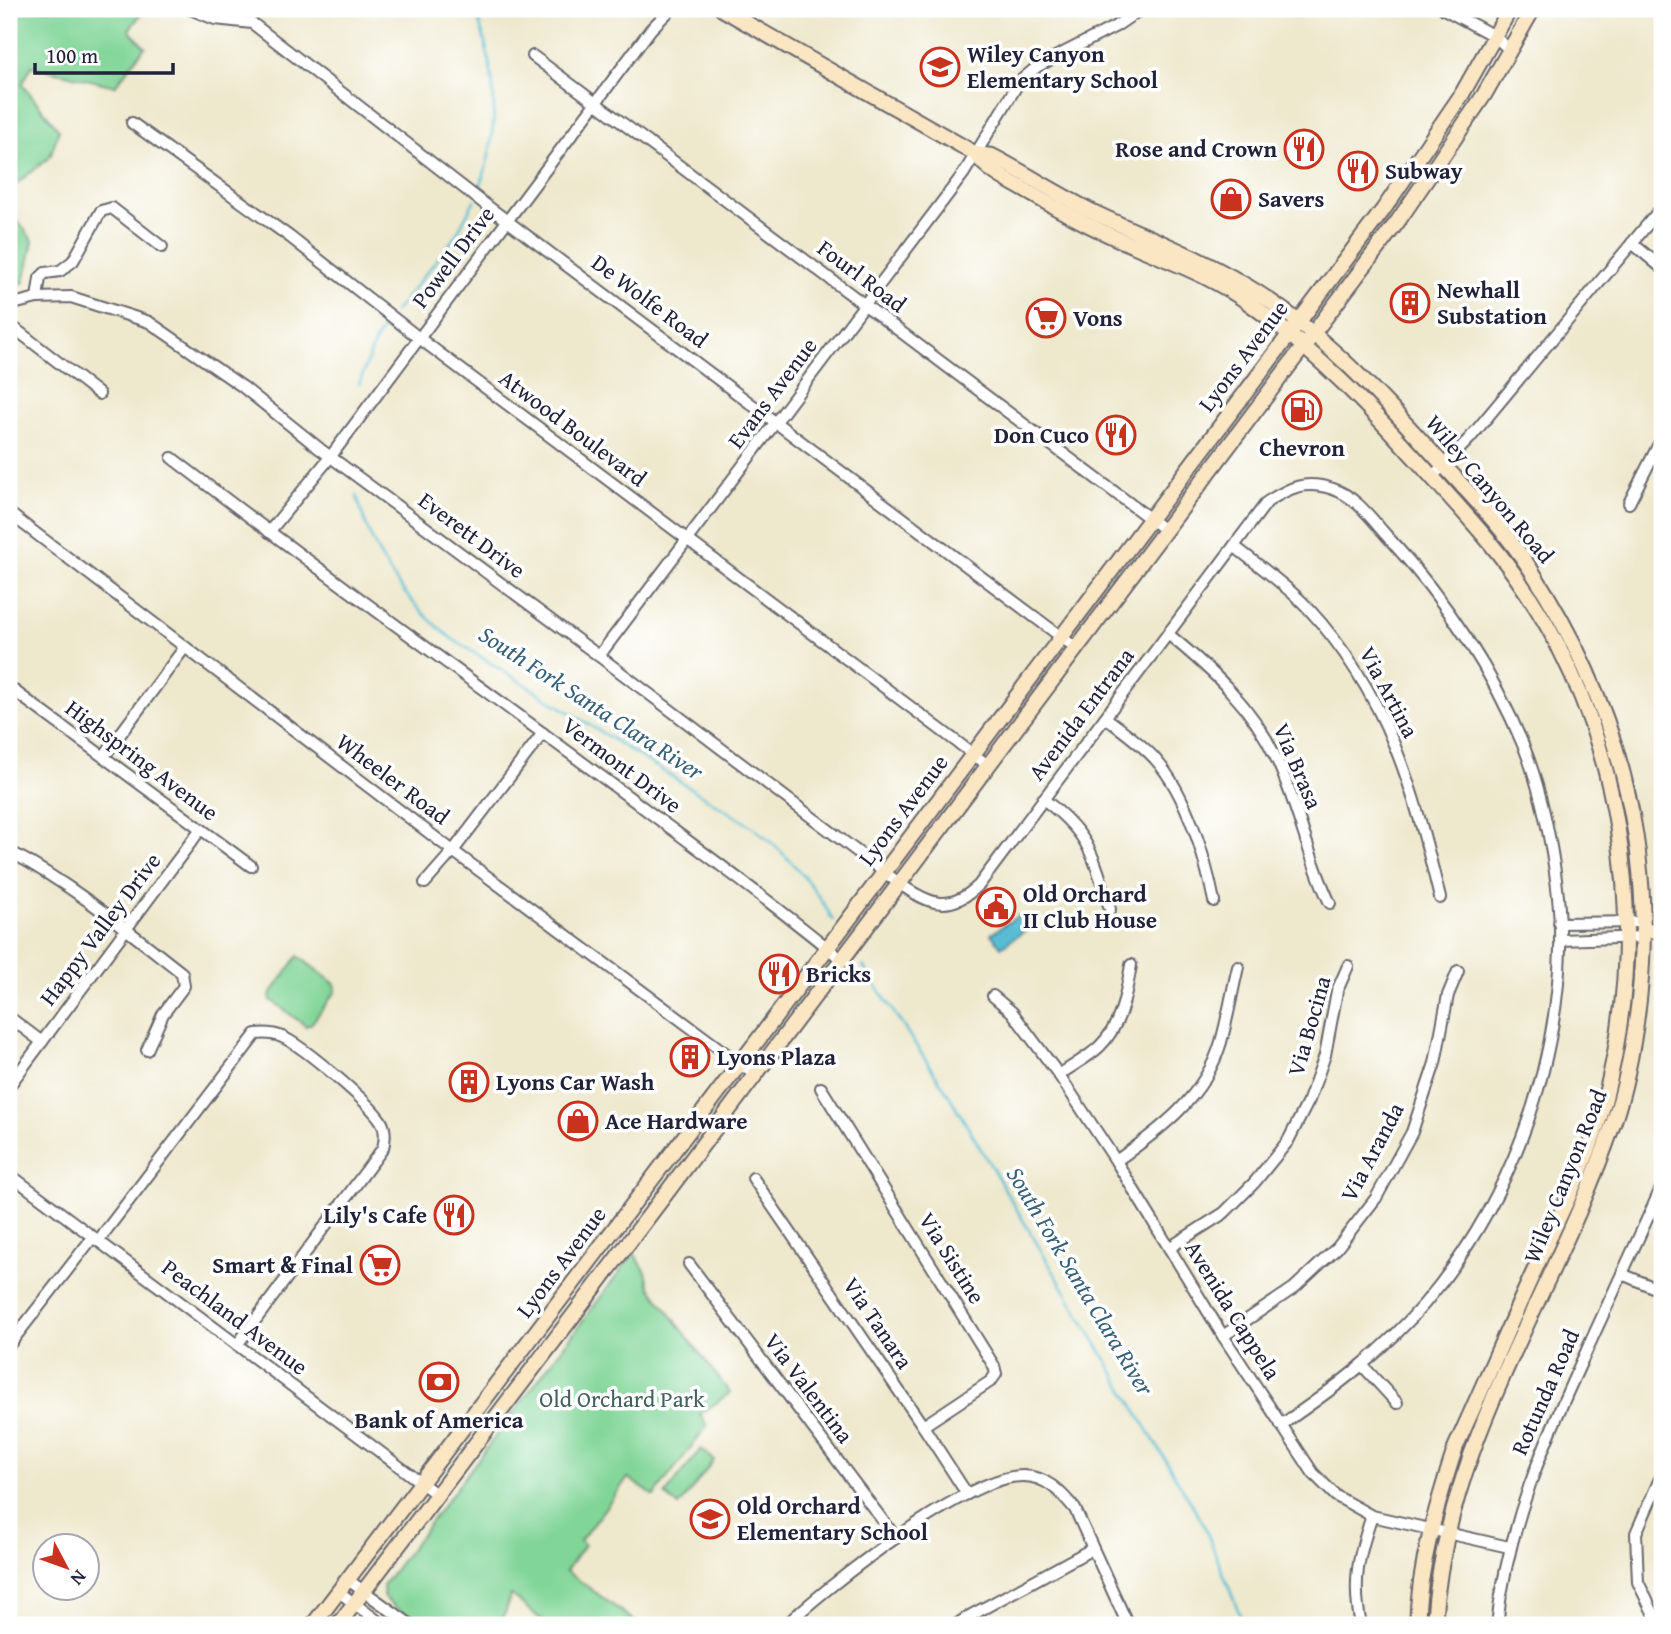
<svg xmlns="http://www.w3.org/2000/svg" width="1671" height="1634" viewBox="0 0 1671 1634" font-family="'Gentium Book Plus',serif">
  <rect width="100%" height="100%" fill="#fff"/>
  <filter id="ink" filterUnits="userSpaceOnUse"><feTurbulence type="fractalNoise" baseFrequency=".0143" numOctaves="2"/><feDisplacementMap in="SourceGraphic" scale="14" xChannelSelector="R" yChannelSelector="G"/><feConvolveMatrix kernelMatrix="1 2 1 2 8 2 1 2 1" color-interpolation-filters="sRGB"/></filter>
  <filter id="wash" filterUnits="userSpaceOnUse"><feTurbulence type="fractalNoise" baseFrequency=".00686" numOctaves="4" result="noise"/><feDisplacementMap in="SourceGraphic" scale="28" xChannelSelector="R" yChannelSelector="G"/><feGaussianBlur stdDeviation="1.57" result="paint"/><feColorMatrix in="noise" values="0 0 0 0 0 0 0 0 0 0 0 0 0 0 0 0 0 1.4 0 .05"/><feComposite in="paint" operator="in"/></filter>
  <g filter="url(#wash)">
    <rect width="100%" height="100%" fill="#eee8cc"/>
    <g fill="#81d598" stroke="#527c6a" stroke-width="2">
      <path d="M 9,9 L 145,9 L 129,30 L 145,47 L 115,86 L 32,66 L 22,84 L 59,130 L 50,157 L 9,190 Z"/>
      <path d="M 9,209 L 33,241 L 24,282 L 9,289 Z"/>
      <path d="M 298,956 L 335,984 L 336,991 L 311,1024 L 306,1026 L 271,1000 L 270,995 Z"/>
      <path d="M 634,1253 L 646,1272 L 650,1287 L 730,1393 L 700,1414 L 707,1426 L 654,1496 L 628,1478 L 580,1541 L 584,1545 L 566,1571 L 640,1625 L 548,1625 L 511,1595 L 501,1625 C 457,1625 418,1633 384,1597 L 383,1585 Z"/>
      <path d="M 701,1449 L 714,1460 L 679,1506 L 665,1495 Z"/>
    </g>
    <path fill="#57bdd5" stroke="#3c7088" stroke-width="2" d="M 1018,916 L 1026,930 L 1001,947 L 991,934 Z"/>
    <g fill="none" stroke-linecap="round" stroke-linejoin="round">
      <g stroke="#57bdd5" stroke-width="2.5">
        <path d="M 475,9 C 497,74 502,127 478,193"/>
        <path d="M 394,313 L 455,237 L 475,199"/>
        <path d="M 359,384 L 376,339 L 390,318"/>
        <path d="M 357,496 C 372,555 405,603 454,640 L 754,828 C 787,854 813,883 833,920"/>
        <path d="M 863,966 L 947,1092 L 1203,1523 L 1244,1625"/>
      </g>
    </g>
  </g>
  <g filter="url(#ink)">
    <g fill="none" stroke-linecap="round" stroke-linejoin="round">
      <defs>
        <g id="street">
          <path d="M 190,9 L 215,19 L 252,23 L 486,205 L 1076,648"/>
          <path d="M 1444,9 L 1494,36 L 1510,50"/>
          <path d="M 533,56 L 1165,530"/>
          <path d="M 132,123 L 290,237 L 419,338 L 989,766"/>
          <path d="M 1632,243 L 1662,268"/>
          <path d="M 37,298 L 40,278 L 45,273 L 60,271 L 73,261 L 101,211 L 112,208 L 162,247"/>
          <path d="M 9,305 L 37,298 L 71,297 L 149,322 L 243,387 L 320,449 L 599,656 L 900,884 C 930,905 950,913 979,885 L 1267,502 C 1290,487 1305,480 1333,489 C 1355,496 1371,518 1386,535 C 1444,598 1491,667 1524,747 C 1546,802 1562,891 1560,950 C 1556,1077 1507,1206 1425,1303 C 1384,1351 1334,1389 1281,1425"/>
          <path d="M 9,324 L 99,394"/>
          <path d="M 172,458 C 332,581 496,697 657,818 C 719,864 782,910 842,960"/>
          <path d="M 1432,477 L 1470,438 L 1662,207"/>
          <path d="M 1629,503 L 1662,438"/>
          <path d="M 9,513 L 453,851 L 755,1075"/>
          <path d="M 269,532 L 331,456 L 651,29 L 671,9"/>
          <path d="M 1234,546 C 1259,566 1286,585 1308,608 C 1388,695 1413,787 1440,898"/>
          <path d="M 1168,634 C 1212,670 1252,706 1276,758 C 1298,804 1307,856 1330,903"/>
          <path d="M 599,656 L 964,173 L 1019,82 L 1038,66 L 1116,26 L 1141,9"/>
          <path d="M 9,687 L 251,866"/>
          <path d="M 1106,718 C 1123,731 1142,744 1156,760 C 1187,795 1205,857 1214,901"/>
          <path d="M 104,756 L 185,647"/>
          <path d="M 1043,799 C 1090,834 1093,855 1110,909"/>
          <path d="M 9,851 C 71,884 127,930 182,973 L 184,986 L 163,1014 L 147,1050"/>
          <path d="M 425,883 L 453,851 L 543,733"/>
          <path d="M 1559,923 L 1644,922"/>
          <path d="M 1560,940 L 1644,937"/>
          <path d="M 993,996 L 1012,1012 L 1059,1075 L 1116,1161 L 1223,1336 L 1313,1473 L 1336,1496 L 1372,1516 L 1509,1547"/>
          <path d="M 9,1017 L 42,1042"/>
          <path d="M 1059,1075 C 1073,1065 1089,1057 1100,1046 C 1122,1024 1126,994 1131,965"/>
          <path d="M 9,1086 L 200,830"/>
          <path d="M 821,1088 L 994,1366 L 996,1374 L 991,1381 L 923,1426"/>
          <path d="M 1116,1161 C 1160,1130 1205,1097 1221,1042 C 1228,1017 1232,992 1238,967"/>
          <path d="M 9,1174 L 436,1494"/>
          <path d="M 753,1178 L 923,1426 L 967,1494"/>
          <path d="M 98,1241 L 256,1034 C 265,1033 273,1033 282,1037 C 302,1045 370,1103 381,1121 C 386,1129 385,1140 383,1148 L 237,1345"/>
          <path d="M 1169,1248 L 1224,1213 L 1254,1183 L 1288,1141 L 1309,1100 L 1325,1055 L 1337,991 L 1348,966"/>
          <path d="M 689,1264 L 896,1538"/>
          <path d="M 1622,1274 L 1662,1291"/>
          <path d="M 1223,1336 L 1294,1288 L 1337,1248 L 1376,1198 L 1412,1132 L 1435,1063 L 1448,995 L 1458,971"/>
          <path d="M 9,1345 L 93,1237"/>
          <path d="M 1362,1365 L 1397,1403"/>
          <path d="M 348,1580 L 411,1625"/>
          <path d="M 339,1592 L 383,1625"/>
          <path d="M 786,1625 C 827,1586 968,1475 1023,1476 C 1046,1476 1061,1492 1075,1509 L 1128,1625"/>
          <path d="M 956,1625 L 966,1618 L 1092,1549"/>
          <path d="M 1361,1625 C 1352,1583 1358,1556 1372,1516"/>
          <path d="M 1497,1625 C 1507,1527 1545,1440 1586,1352 C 1611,1297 1637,1242 1662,1186"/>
          <path d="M 1659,1625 L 1638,1582 L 1636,1533 L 1662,1474"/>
        </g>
        <g id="secondary">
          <path d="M 722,9 L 976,154 L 992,156 C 1027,174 1060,196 1095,213 C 1150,239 1207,260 1258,293 C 1322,334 1374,389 1425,445 C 1461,485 1501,524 1531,570 C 1616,700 1656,845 1639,1000 C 1634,1042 1627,1084 1613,1124 C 1556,1292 1444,1444 1434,1625"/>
          <path d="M 976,154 C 989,173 1010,181 1028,192 C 1061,211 1095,230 1130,244 C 1172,262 1216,278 1253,306 C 1318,353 1371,409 1424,468 C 1455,503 1487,536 1514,574 C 1623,726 1651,922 1604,1102 C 1589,1160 1560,1213 1536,1267 C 1508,1327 1483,1387 1456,1446 C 1437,1504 1419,1564 1417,1625"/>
          <path d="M 1644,930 L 1662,931"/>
          <path d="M 313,1625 L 767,1028 L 1383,210 L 1462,94 L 1510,9"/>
          <path d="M 338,1625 L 658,1204 L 1398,221 L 1484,95 L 1533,9"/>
        </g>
      </defs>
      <use href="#street" stroke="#69676e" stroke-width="14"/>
      <use href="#secondary" stroke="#69676e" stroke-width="18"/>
      <use href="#street" stroke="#fff" stroke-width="10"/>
      <use href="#secondary" stroke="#fbe6c4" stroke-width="14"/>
    </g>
  </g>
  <defs>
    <symbol id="school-ring" viewBox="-11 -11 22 22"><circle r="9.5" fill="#fff" stroke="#c8321e" stroke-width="1.5"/><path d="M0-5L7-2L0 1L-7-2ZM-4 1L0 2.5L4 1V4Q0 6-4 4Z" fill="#c8321e"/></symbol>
    <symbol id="restaurant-ring" viewBox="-11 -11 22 22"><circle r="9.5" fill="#fff" stroke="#c8321e" stroke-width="1.5"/><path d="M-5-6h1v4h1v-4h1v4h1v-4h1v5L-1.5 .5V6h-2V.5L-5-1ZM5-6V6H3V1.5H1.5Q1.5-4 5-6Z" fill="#c8321e"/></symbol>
    <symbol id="shop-ring" viewBox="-11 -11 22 22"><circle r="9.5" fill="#fff" stroke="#c8321e" stroke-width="1.5"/><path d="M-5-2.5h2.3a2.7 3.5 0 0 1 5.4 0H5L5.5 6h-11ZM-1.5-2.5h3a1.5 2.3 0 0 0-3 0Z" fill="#c8321e"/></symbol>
    <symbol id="building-ring" viewBox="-11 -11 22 22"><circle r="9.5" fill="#fff" stroke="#c8321e" stroke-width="1.5"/><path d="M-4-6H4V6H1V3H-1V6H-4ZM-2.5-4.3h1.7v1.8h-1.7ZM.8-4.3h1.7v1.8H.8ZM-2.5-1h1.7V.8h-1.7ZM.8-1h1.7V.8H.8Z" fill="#c8321e"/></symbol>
    <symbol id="supermarket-ring" viewBox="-11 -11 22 22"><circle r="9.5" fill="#fff" stroke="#c8321e" stroke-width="1.5"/><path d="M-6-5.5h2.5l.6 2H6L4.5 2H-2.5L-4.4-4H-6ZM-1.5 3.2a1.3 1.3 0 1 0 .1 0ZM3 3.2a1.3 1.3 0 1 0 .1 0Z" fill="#c8321e"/></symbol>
    <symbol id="fuel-ring" viewBox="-11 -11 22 22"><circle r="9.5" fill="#fff" stroke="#c8321e" stroke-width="1.5"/><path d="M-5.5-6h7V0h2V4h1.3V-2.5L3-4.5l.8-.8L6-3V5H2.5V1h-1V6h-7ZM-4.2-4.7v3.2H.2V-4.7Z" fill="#c8321e"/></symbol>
    <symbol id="civic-ring" viewBox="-11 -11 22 22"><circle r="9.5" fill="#fff" stroke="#c8321e" stroke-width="1.5"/><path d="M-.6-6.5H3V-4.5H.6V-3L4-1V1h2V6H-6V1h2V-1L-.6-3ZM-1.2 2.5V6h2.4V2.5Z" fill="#c8321e"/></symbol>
    <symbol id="bank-ring" viewBox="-11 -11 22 22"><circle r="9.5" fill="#fff" stroke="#c8321e" stroke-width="1.5"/><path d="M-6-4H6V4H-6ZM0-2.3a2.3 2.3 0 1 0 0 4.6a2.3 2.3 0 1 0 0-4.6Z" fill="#c8321e"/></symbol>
  </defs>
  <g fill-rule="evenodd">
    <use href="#school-ring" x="918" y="45" width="44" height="44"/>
    <use href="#restaurant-ring" x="1282" y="127" width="44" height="44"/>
    <use href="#restaurant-ring" x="1336" y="149" width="44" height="44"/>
    <use href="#shop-ring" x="1209" y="177" width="44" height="44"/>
    <use href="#building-ring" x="1388" y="281" width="44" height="44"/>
    <use href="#supermarket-ring" x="1024" y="296" width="44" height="44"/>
    <use href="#fuel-ring" x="1280" y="388" width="44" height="44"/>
    <use href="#restaurant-ring" x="1094" y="413" width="44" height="44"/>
    <use href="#civic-ring" x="974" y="885" width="44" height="44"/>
    <use href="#restaurant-ring" x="757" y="952" width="44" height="44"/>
    <use href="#building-ring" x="668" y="1035" width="44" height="44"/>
    <use href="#building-ring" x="447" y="1060" width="44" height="44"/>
    <use href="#shop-ring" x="556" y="1099" width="44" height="44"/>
    <use href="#restaurant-ring" x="432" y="1193" width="44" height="44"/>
    <use href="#supermarket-ring" x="358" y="1243" width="44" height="44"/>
    <use href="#bank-ring" x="417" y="1360" width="44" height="44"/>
    <use href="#school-ring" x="688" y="1497" width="44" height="44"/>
  </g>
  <g text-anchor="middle" stroke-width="7" stroke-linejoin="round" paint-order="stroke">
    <g font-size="23" font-weight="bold" fill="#22223b" stroke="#fff" text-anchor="start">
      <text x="967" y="62">Wiley Canyon<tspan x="967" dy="26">Elementary School</tspan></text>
      <text x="1277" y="157" text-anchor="end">Rose and Crown</text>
      <text x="1385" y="179">Subway</text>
      <text x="1258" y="207">Savers</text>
      <text x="1437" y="298">Newhall<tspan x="1437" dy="26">Substation</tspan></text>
      <text x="1073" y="326">Vons</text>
      <text x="1089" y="443" text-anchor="end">Don Cuco</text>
      <text x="1302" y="456" text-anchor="middle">Chevron</text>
      <text x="1023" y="902">Old Orchard<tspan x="1023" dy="26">II Club House</tspan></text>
      <text x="806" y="982">Bricks</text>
      <text x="717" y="1065">Lyons Plaza</text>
      <text x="496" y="1090">Lyons Car Wash</text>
      <text x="605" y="1129">Ace Hardware</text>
      <text x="427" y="1223" text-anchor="end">Lily's Cafe</text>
      <text x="353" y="1273" text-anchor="end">Smart &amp; Final</text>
      <text x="439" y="1428" text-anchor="middle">Bank of America</text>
      <text x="737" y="1514">Old Orchard<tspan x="737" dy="26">Elementary School</tspan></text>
    </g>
    <g font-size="23" fill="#22223b" stroke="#fff">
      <text transform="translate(453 257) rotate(-53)" y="8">Powell Drive</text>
      <text transform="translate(862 276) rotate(37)" y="8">Fourl Road</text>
      <text transform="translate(650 301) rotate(37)" y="8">De Wolfe Road</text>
      <text transform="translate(1243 356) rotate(-53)" y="8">Lyons Avenue</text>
      <text transform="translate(772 393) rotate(-53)" y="8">Evans Avenue</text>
      <text transform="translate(573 428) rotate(37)" y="8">Atwood Boulevard</text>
      <text transform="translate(1490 489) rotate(50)" y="8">Wiley Canyon Road</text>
      <text transform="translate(472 535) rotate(37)" y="8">Everett Drive</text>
      <text transform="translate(1389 692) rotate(62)" y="8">Via Artina</text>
      <text transform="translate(1081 714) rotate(-53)" y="8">Avenida Entrana</text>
      <text transform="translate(142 760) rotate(37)" y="8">Highspring Avenue</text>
      <text transform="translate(622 765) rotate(37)" y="8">Vermont Drive</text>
      <text transform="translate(1298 766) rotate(67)" y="8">Via Brasa</text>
      <text transform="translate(393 779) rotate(37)" y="8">Wheeler Road</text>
      <text transform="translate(903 810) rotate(-53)" y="8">Lyons Avenue</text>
      <text transform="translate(100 929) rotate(-53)" y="8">Happy Valley Drive</text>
      <text transform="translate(1309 1026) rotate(-74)" y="8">Via Bocina</text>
      <text transform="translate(1372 1152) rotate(-62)" y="8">Via Aranda</text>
      <text transform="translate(1565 1176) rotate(-68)" y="8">Wiley Canyon Road</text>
      <text transform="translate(952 1258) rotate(58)" y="8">Via Sistine</text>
      <text transform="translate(561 1262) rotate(-53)" y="8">Lyons Avenue</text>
      <text transform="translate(1233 1310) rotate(58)" y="8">Avenida Cappela</text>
      <text transform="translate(235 1317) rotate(37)" y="8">Peachland Avenue</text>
      <text transform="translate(878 1323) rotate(56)" y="8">Via Tanara</text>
      <text transform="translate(809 1388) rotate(53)" y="8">Via Valentina</text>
      <text transform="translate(1545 1392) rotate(-66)" y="8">Rotunda Road</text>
    </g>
    <g font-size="23" fill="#43615c" stroke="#fff">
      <text x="622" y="1407">Old Orchard Park</text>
    </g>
    <g font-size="24" font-style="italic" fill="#376079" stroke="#fff">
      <text transform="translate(591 703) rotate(33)" y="8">South Fork Santa Clara River</text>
      <text transform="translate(1080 1281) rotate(59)" y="8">South Fork Santa Clara River</text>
    </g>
  </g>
  <rect width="1671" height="1634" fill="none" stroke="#fff" stroke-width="35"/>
  <g transform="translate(66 1567) rotate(131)"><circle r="33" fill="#ffffff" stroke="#a7a7b1" stroke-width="2"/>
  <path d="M0-5L12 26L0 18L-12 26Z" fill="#c8321e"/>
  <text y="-10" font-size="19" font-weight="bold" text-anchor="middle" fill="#22223b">N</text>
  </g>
  <path d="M35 63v10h138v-10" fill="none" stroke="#22223b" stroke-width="3.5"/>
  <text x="46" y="63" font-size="21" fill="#22223b" stroke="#ffffff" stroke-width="5" paint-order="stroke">100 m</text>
</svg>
